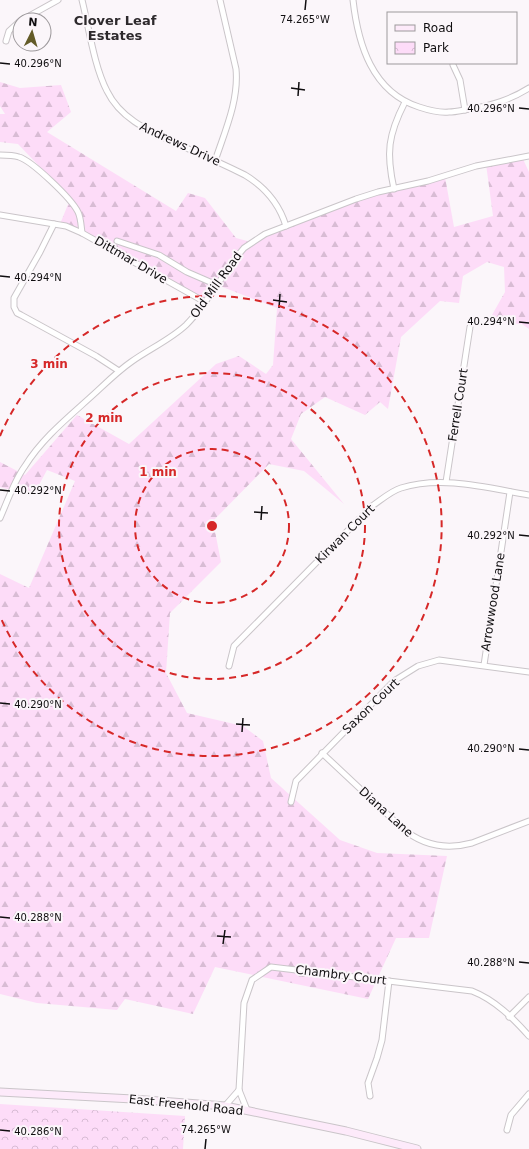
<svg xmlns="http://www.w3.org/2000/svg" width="529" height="1149" viewBox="0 0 529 1149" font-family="'DejaVu Sans',sans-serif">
  <defs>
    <pattern id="forest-firs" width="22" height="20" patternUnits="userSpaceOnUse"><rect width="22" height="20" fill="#fddcf8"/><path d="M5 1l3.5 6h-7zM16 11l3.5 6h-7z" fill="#d8bcd4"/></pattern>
    <pattern id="park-crowns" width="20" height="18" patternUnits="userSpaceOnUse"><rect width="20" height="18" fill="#fddcf8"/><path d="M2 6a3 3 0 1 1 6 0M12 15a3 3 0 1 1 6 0" fill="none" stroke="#d8bcd4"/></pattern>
  </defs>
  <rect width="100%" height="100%" fill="#fbf6fa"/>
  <path fill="url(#forest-firs)" d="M 0,82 L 20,88 L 61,85 L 71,112 L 47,132 L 176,211 L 188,193 L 205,198 L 236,238 L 251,242 L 340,204 L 445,177 L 454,227 L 493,216 L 486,164 L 522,157 L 529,172 L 529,329 L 522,324 L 488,322 L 505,292 L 504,267 L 487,262 L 463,276 L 459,303 L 440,301 L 401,337 L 388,409 L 380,402 L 365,415 L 325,397 L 301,414 L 291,439 L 344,504 L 304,471 L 269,464 L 213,521 L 221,562 L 170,613 L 166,673 L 187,713 L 243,726 L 263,741 L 271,778 L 340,840 L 377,853 L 447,856 L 429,938 L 396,938 L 368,999 L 215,967 L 193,1014 L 125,999 L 117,1010 L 37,1003 L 0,994 L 0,574 L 29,588 L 75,481 L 47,470 L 33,496 L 0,487 L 0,462 L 25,475 L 77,415 L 129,444 L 216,364 L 239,356 L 266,374 L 273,365 L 277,308 L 220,286 L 208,302 L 60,224 L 69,202 L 81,210 L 18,144 L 0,142 L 0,114 L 5,114 L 0,106 Z"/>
  <path fill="url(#park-crowns)" d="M 0,1104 L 185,1116 L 183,1149 L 0,1149 Z"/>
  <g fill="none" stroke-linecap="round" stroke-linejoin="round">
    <defs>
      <g id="minor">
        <path d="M 82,0 C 89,28 94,66 107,91 C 122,122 155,133 184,147 C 205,156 225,165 245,175 C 265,187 279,203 286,226"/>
        <path d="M 353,0 C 358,44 372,92 419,107 C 428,110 439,113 449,112 C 456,112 463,110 470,109 C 492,105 510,100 529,88"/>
        <path d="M 22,20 L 58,0"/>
        <path d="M 6,41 L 9,31 L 20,21"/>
        <path d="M 453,65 L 460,80 L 465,110"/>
        <path d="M 0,155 C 6,155 13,155 19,157 C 32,161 71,198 78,212 C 81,218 81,226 82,233"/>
        <path d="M 215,161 C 225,131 239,100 236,69 L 220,0"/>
        <path d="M 394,189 C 386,153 388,135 405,102"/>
        <path d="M 0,215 L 66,226 L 82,233 L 205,302"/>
        <path d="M 54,224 L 40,252 L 14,298 L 14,307 L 17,313 L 21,315 L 96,356 L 119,371"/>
        <path d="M 117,241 L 159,255 L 187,272 L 217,285"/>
        <path d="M 446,482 L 470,327"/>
        <path d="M 0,518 C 8,500 14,481 25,466 C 43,437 70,416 94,394 C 106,383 118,371 131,362 C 149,349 170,340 186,325 C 207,304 221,277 239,254 L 244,248 L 265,234 L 356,199 L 378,192 L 428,181 L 476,166 L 529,156"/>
        <path d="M 484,665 L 510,492"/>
        <path d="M 229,666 L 234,646 L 372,506 C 381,500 391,491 401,488 C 442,475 488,488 529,495"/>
        <path d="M 322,753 L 402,828 C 423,846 446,850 472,843 L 529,821"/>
        <path d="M 291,802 L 296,781 L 394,681 L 418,666 L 439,660 L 529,672"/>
        <path d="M 509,1017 L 529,997"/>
        <path d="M 370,1096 L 368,1083 L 377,1058 L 382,1040 L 389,981"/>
        <path d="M 225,1106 L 239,1090"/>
        <path d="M 247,1110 L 239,1090 L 244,1003 L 252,980 L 271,967 L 472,991 C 495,1000 513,1018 529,1036"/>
        <path d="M 507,1130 L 511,1115 L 529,1094"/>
      </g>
      <path id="secondary" d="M 0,1092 L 133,1099 L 225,1106 L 346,1131 L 417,1149"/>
    </defs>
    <use href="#minor" stroke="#cac5c9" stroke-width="7"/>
    <use href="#secondary" stroke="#cac5c9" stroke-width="9"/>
    <use href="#minor" stroke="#fff" stroke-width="5"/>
    <use href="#secondary" stroke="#fdeafa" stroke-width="7"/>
  </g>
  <path fill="none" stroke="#100e10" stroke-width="1.5" d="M 305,10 L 306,0M 0,63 L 10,64M 291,88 L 305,90M 298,96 L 299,82M 519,108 L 529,109M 0,276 L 10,277M 273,300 L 287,302M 279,308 L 280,294M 519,322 L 529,323M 0,490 L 10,491M 254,512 L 268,513M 261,520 L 262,506M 519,535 L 529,536M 0,703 L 10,704M 236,724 L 250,725M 242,732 L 243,718M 519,749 L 529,750M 0,917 L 10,918M 217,936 L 231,937M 223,944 L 225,930M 519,962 L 529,963M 0,1130 L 10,1131M 205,1149 L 206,1139"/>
  <g fill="none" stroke="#d62828" stroke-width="2" stroke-dasharray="7 5">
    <circle cx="212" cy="526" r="77"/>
    <circle cx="212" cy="526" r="153"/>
    <path d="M0 436A230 230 0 1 1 0 616"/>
  </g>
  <g text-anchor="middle" stroke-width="4" stroke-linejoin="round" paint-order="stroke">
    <g font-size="12" fill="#100e10" stroke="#fbf6fa">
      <text transform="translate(180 144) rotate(25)" y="4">Andrews Drive</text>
      <text transform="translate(131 260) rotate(30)" y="4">Dittmar Drive</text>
      <text transform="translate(216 285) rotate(-54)" y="4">Old Mill Road</text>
      <text transform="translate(458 405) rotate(-81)" y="4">Ferrell Court</text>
      <text transform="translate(345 534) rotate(-45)" y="4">Kirwan Court</text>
      <text transform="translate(493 602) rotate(-81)" y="4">Arrowwood Lane</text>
      <text transform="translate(371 706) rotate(-44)" y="4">Saxon Court</text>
      <text transform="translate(386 812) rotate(42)" y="4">Diana Lane</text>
      <text transform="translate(341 975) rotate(7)" y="4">Chambry Court</text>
      <text transform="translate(186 1105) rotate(6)" y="4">East Freehold Road</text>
    </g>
    <g font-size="13" font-weight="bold" fill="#2d292c" stroke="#fbf6fa">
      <text x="115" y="25">Clover Leaf<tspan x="115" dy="15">Estates</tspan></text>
    </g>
  </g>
  <g font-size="10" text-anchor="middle" fill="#100e10" stroke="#fbf6fa" stroke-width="4" stroke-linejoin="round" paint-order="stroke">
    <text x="305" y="23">74.265°W</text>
    <text x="38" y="67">40.296°N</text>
    <text x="491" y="112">40.296°N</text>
    <text x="38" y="281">40.294°N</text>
    <text x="491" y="325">40.294°N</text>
    <text x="38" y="494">40.292°N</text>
    <text x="491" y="539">40.292°N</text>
    <text x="38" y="708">40.290°N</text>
    <text x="491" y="752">40.290°N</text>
    <text x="38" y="921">40.288°N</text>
    <text x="491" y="966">40.288°N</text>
    <text x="206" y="1133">74.265°W</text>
    <text x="38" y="1135">40.286°N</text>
  </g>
  <circle cx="212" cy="526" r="6" fill="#d62828" stroke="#fbf6fa" stroke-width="2"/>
  <g font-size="12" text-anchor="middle" font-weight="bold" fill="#d62828" stroke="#fbf6fa" stroke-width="4" stroke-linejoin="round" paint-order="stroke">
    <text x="49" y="368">3 min</text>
    <text x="104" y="422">2 min</text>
    <text x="158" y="476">1 min</text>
  </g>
  <rect x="387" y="12" width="130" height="52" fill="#fbf6fa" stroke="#9d999c"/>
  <rect x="395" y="25" width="20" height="6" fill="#fdeafa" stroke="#9d999c"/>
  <text x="423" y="32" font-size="12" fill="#100e10">Road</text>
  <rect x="395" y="42" width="20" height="12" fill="url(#park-crowns)" stroke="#9d999c"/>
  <text x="423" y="52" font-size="12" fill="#100e10">Park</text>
  <g transform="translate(32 32) rotate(5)"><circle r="19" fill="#fbf6fa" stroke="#9d999c"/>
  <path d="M0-3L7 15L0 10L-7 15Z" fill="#635b28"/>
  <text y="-6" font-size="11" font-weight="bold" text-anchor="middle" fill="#100e10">N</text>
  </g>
</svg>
